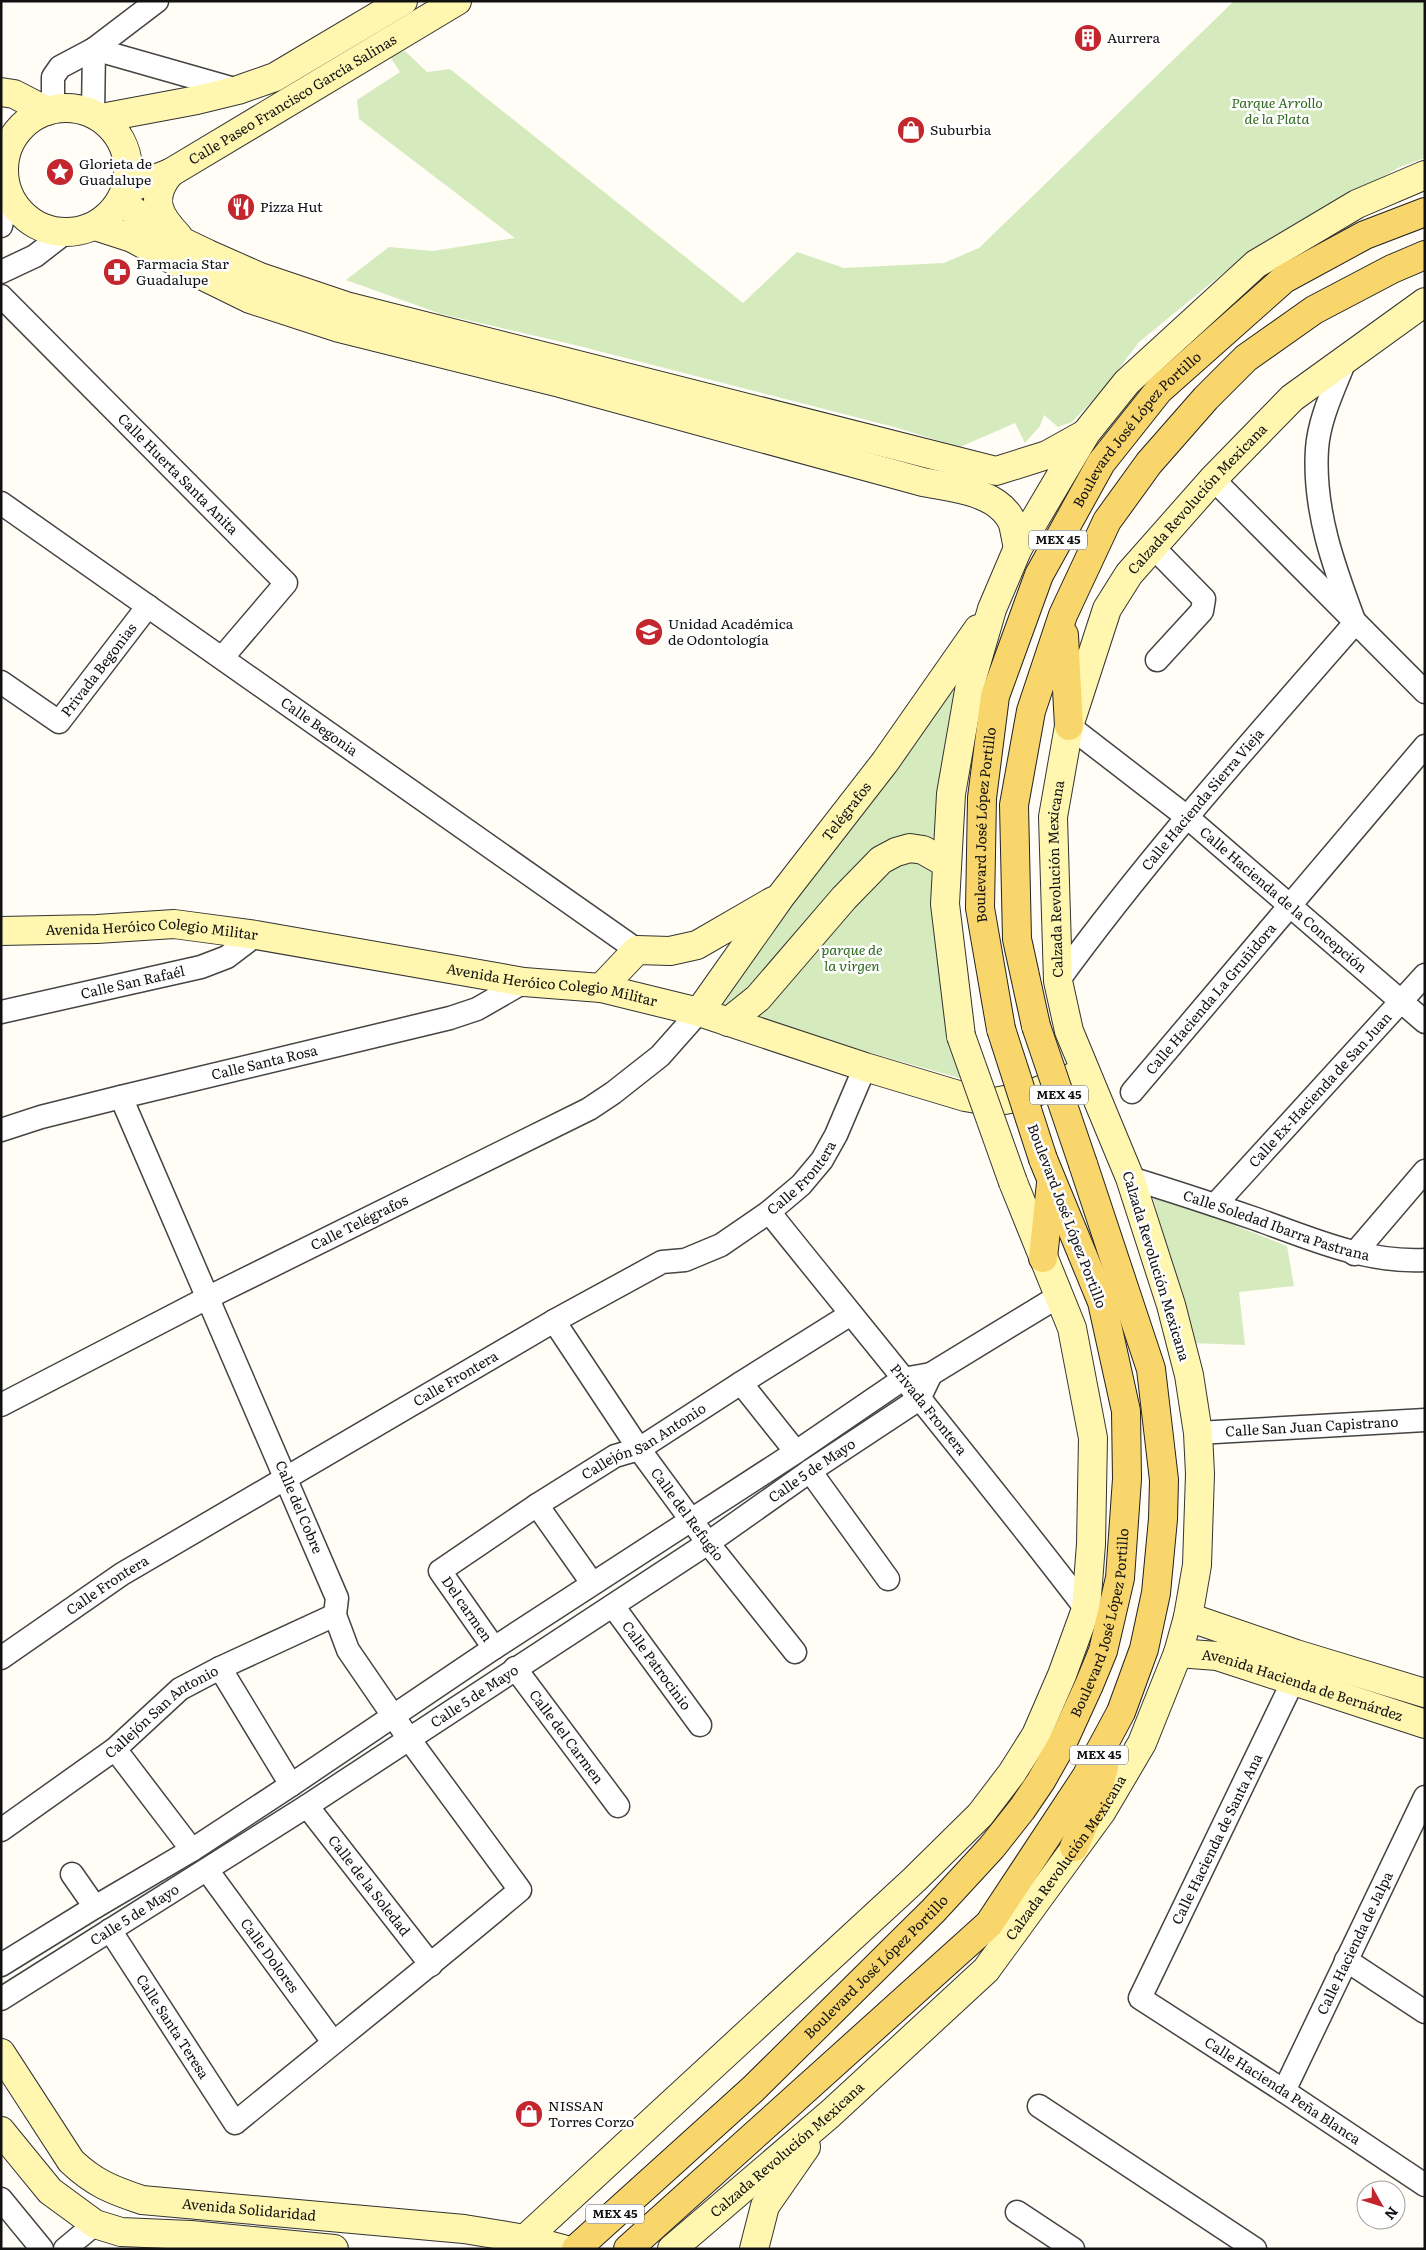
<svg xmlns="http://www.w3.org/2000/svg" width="1426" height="2250" viewBox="0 0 1426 2250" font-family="Literata,serif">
  <rect width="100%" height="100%" fill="#fffdf5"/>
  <g fill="#d5ebbd">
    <path d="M 1234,1 L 1425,1 L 1425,158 L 1400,167 L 1254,248 L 1139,342 L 1103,390 L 1072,422 L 1058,427 L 1044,415 L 1040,426 L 1025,443 L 1015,423 L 960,447 L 894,427 L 575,345 L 441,314 L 346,280 L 389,247 L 433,251 L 515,238 L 359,119 L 357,100 L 400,72 L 389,55 L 405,51 L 427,72 L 450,69 L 743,303 L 797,252 L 844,268 L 944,263 L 979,248 Z"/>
    <path d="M 960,689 L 934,887 L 941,993 L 963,1079 L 706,1006 L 949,694 Z"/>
    <path d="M 1152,1193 L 1287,1246 L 1294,1286 L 1239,1292 L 1245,1345 L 1190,1343 Z"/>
  </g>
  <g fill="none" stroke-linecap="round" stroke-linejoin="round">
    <defs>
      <g id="street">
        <path d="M 94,49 L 238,90"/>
        <path d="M 53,109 L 53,77 L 60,67 L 94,49 L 157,1"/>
        <path d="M 93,113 L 94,49"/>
        <path d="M 1,226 L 9,195"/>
        <path d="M 1,272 L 35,256 L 66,232"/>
        <path id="s1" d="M 1,296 L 286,583 L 222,658"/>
        <path d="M 1213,479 L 1425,692"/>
        <path id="s2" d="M 1,503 L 637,950"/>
        <path d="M 1153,547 L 1204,599 L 1202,611 L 1157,660"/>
        <path id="s3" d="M 1,682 L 59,722 L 148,606"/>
        <path id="s4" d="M 1069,726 L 1187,817 L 1425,1022"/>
        <path id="s5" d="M 1058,981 C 1149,856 1253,740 1355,623 C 1334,567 1313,510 1317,449 C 1319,418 1335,387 1346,358"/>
        <path id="s6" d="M 1,1012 L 201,967 L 227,957 L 256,935"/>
        <path id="s7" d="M 1132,1092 L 1425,746"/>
        <path id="s8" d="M 1,1130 L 41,1117 L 121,1097 L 450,1018 L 477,1009 L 524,982"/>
        <path id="s9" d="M 1130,1178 C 1173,1191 1215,1205 1256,1219 C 1312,1239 1365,1263 1425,1260"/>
        <path id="s10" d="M 1215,1205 L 1425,975"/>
        <path id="s11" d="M 769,1212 C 875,1344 983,1474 1086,1609"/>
        <path d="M 1354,1254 L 1425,1171"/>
        <path id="s12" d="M 554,1321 L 639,1449 L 708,1543 L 795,1652"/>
        <path d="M 741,1383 L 796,1452"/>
        <path id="s13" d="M 1,1405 L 209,1297 L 589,1109 L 613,1093 L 660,1056 L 699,1012"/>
        <path id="s14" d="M 1198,1433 L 1425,1420"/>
        <path d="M 810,1471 L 888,1579"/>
        <path d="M 537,1505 L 592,1583"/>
        <path id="s15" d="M 613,1606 L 700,1725"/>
        <path id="s16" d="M 494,1648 L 440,1571 L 537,1505 L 615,1456 L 639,1449 L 741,1383 L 851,1314"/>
        <path id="s17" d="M 1,1658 L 122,1574 L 554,1321 L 662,1262 L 685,1260 L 721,1245 L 769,1212 L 801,1185 L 822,1160 L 836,1135 L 865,1067"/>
        <path d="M 220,1668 L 291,1785"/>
        <path id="s18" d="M 515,1668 L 618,1806"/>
        <path id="s19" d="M 1293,1681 L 1140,1998 L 1284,2091 L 1425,2185"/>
        <path d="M 115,1749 L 192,1850"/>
        <path id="s20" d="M 307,1806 L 431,1965"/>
        <path id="s21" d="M 1,1830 L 115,1749 L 180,1689 L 220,1668 L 335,1615"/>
        <path id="s22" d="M 207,1870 L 333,2042"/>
        <path d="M 72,1874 L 95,1907"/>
        <path id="s23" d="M 110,1930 L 235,2123 C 330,2045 426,1969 520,1890 L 409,1739 L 348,1650 L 335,1615 L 337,1598 L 121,1097"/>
        <path d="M 1346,1960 L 1425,2012"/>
        <path d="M 1,1965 L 95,1907 L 192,1850 L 291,1785 L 494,1648 L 796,1452 L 903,1379 L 931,1374 L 1059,1296"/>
        <path id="s24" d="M 1,1999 L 307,1806 L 708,1543 L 810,1471 L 919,1399 L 931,1374"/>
        <path id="s25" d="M 1284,2091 L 1425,1797"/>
        <path d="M 1039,2106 L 1255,2249"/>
        <path d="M 1,2199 L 42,2249"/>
        <path d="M 1017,2212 L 1073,2249"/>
        <path d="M 65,2249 L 95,2224"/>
      </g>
      <g id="secondary">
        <path d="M 1,92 L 14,94 L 47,111"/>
        <circle cx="66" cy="170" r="62"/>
        <path d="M 101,118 L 197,100 L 238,90 L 275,77 L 403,1"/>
        <path d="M 170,173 C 149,198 158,215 178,236"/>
        <path id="s26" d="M 125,190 L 170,173 L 457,1"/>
        <path d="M 121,201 L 160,231 L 208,254 L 260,277 L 346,306 L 996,471 L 1047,455 L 1083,435"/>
        <path d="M 95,226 L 132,238 L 199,274 L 250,299 L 339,328 L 560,383 L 923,482 C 953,488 1000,491 1013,524 C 1015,532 1016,540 1018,548"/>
        <path id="s27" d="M 1,931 L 97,929 L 174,924 L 256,935 L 524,982 L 601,988 L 699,1012 L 865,1067 L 965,1097 L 994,1102 L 1026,1096 L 1078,1075"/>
        <path d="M 601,988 L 637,950 L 670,951 L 697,945 L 773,901"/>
        <path id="s28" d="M 699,1012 L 781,896 L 885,762 L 978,629"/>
        <path d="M 728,1022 L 758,998 L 844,898 L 881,860 L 896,852 L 910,848 L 923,850 L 946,863"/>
        <path d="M 961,1036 L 945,904 L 951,794 L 970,685 L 992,609 L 1018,548 L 1086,433 L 1127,382 L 1256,264 L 1357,204 L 1425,175"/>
        <path d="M 1188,1617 L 1296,1654 L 1425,1693"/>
        <path id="s29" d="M 1178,1653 L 1217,1656 L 1425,1724"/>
        <path id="s30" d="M 1,2053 L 71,2161 C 94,2183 112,2190 142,2200 L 464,2229 L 525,2239 L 563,2249"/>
        <path d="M 1,2131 L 50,2191 L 95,2224 L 121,2232 L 191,2235 L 334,2249"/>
        <path d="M 514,2249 L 914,1880 L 980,1815 L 1012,1773 L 1036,1735 L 1062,1675 L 1086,1609 L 1091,1544 L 1093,1438 L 1072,1328 L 1013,1182"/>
        <path id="s31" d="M 672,2249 L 830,2114 L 986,1970 L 1102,1811 L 1142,1743 L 1178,1653 L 1188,1617 L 1197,1565 L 1200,1474 L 1198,1433 L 1189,1375 L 1171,1305 L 1130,1178 L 1069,1031 L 1058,981 L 1053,817 L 1069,726 L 1107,609 L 1129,574 L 1213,479 L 1292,398 L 1425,302"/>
        <path d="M 754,2249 L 765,2206 L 806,2147"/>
      </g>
      <g id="primary">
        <path d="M 1064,635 L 1069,726"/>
        <path d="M 1036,1026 L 1017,939 L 1014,805 L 1031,711 L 1063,615 L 1107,521 L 1149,463 L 1206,398 L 1246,358 L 1314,310 L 1392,269 L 1425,255"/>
        <path id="s32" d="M 1001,1029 L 980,908 L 982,798 L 995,696 L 1039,575 L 1101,463 L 1159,390 L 1284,279 L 1365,235 L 1425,212"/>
        <path d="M 1043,1258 L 1051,1183"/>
        <path d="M 1074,1847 L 1097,1793 L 1104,1767"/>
        <path id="s33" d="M 576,2249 L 753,2089 L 933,1911 L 992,1847 L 1022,1809 L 1041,1781 L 1062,1744 L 1089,1685 L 1103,1651 L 1120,1578 L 1127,1479 L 1126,1411 L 1102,1302 L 1043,1159"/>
        <path d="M 628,2249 L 989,1924 L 1086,1777 L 1121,1712 L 1144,1649 L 1156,1593 L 1163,1519 L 1164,1480 L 1151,1369 L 1083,1164"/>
      </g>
    </defs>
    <use href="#street" stroke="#444" stroke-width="25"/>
    <use href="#secondary" stroke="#333" stroke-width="30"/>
    <use href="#primary" stroke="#222" stroke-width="30"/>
    <use href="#street" stroke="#fff" stroke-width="22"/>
    <use href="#secondary" stroke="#fff6b0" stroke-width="28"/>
    <use href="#primary" stroke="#f9d66b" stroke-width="28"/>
    <defs>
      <path id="secondary-bridge" d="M 961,1036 L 1013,1182"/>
      <g id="primary-bridge">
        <path d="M 1036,1026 L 1083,1164"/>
        <path d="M 1001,1029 L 1043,1159"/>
      </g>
    </defs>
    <use href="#secondary-bridge" stroke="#333" stroke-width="30" stroke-linecap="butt"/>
    <use href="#primary-bridge" stroke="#222" stroke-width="30" stroke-linecap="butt"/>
    <use href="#secondary-bridge" stroke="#fff6b0" stroke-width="28"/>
    <use href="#primary-bridge" stroke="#f9d66b" stroke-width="28"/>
  </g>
  <defs>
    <symbol id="building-disc" viewBox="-11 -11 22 22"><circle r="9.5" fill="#c4262e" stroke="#fff"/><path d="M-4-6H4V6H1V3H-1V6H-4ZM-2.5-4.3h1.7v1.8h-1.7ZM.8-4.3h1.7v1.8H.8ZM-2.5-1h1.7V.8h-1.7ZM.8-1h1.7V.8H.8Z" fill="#fff"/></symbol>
    <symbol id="shop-disc" viewBox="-11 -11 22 22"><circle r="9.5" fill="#c4262e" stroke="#fff"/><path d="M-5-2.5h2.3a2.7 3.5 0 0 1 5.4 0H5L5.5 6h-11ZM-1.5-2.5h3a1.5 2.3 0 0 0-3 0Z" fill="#fff"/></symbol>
    <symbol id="sight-disc" viewBox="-11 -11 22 22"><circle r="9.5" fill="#c4262e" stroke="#fff"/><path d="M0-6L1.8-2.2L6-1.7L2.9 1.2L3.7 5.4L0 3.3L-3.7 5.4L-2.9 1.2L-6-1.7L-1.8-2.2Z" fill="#fff"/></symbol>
    <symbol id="restaurant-disc" viewBox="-11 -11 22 22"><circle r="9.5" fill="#c4262e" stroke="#fff"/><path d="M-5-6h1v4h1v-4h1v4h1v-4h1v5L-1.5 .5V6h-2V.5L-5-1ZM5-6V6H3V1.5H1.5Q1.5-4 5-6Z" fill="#fff"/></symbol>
    <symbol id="pharmacy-disc" viewBox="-11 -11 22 22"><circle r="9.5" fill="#c4262e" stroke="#fff"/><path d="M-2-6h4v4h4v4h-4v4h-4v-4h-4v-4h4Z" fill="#fff"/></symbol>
    <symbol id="university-disc" viewBox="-11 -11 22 22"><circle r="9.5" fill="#c4262e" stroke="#fff"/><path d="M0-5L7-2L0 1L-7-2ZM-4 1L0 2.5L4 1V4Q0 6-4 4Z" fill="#fff"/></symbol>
  </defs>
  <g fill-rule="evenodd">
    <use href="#building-disc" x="1072" y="22" width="32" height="32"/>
    <use href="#shop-disc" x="895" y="114" width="32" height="32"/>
    <use href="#sight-disc" x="44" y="156" width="32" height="32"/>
    <use href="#restaurant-disc" x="225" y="191" width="32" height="32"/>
    <use href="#pharmacy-disc" x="101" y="256" width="32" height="32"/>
    <use href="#university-disc" x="633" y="616" width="32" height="32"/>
    <use href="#shop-disc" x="513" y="2098" width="32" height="32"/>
  </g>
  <g text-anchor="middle" stroke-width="5" stroke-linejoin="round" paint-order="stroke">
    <g fill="#fff" stroke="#585858" stroke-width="1">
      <rect x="1029" y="530.5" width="58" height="19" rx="4"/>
      <rect x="1030" y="1085.5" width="58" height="19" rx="4"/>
      <rect x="1070" y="1745.5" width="58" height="19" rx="4"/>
      <rect x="586" y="2204.5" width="58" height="19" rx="4"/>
    </g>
    <g font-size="12" font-weight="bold" fill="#111">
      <text x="1058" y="544">MEX 45</text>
      <text x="1059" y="1099">MEX 45</text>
      <text x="1099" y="1759">MEX 45</text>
      <text x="615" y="2218">MEX 45</text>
    </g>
    <g font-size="14" fill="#111" stroke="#fff" text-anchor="start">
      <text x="1107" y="43">Aurrera</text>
      <text x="930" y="135">Suburbia</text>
      <text x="79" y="169">Glorieta de<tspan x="79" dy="16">Guadalupe</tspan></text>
      <text x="260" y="212">Pizza Hut</text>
      <text x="136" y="269">Farmacia Star<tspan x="136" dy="16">Guadalupe</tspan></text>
      <text x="668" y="629">Unidad Académica<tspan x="668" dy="16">de Odontología</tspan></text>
      <text x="548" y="2111">NISSAN<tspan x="548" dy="16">Torres Corzo</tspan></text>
    </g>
    <g font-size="14" fill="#111" stroke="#fff">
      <text dy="5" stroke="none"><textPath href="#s26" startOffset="191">Calle Paseo Francisco García Salinas</textPath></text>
      <text dy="5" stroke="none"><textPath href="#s32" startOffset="641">Boulevard José López Portillo</textPath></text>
      <text dy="5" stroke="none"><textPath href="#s1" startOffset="251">Calle Huerta Santa Anita</textPath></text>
      <text dy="5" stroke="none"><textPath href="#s31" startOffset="2012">Calzada Revolución Mexicana</textPath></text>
      <text dy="5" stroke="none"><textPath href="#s3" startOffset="136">Privada Begonias</textPath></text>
      <text dy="5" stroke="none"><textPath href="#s2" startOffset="389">Calle Begonia</textPath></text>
      <text dy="5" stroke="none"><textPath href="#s5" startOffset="232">Calle Hacienda Sierra Vieja</textPath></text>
      <text dy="5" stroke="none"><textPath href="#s28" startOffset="249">Telégrafos</textPath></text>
      <text dy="5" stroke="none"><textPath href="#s32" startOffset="206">Boulevard José López Portillo</textPath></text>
      <text dy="5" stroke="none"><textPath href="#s31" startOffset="1592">Calzada Revolución Mexicana</textPath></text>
      <text dy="5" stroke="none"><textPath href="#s4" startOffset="276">Calle Hacienda de la Concepción</textPath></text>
      <text dy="5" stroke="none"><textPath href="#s27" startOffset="151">Avenida Heróico Colegio Militar</textPath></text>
      <text dy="5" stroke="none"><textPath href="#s6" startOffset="135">Calle San Rafaél</textPath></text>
      <text dy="5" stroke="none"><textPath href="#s27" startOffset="556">Avenida Heróico Colegio Militar</textPath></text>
      <text dy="5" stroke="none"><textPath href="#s7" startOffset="122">Calle Hacienda La Gruñidora</textPath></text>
      <text dy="5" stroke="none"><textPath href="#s8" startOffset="272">Calle Santa Rosa</textPath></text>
      <text dy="5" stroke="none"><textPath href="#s10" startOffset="156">Calle Ex-Hacienda de San Juan</textPath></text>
      <text dy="5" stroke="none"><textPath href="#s17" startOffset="939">Calle Frontera</textPath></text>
      <text transform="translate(1067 1216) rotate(69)" y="5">Boulevard José López Portillo</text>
      <text dy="5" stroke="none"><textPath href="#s13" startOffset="402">Calle Telégrafos</textPath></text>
      <text dy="5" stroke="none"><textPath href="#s9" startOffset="154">Calle Soledad Ibarra Pastrana</textPath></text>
      <text transform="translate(1156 1266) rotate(73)" y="5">Calzada Revolución Mexicana</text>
      <text dy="5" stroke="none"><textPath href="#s17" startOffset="534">Calle Frontera</textPath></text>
      <text dy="5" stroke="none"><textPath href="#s11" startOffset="254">Privada Frontera</textPath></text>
      <text dy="5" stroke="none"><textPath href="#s14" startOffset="114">Calle San Juan Capistrano</textPath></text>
      <text dy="5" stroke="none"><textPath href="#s16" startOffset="336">Callejón San Antonio</textPath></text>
      <text dy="5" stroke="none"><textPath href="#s24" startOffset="968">Calle 5 de Mayo</textPath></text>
      <text transform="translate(299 1507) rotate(67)" y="5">Calle del Cobre</text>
      <text dy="5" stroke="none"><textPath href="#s12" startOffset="235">Calle del Refugio</textPath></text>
      <text dy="5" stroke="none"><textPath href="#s17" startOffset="129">Calle Frontera</textPath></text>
      <text transform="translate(467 1609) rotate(55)" y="5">Del carmen</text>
      <text dy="5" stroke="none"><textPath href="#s33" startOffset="832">Boulevard José López Portillo</textPath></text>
      <text dy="5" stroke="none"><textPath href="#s15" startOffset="74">Calle Patrocinio</textPath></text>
      <text dy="5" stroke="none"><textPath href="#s29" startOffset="129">Avenida Hacienda de Bernárdez</textPath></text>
      <text dy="5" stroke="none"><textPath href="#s24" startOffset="562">Calle 5 de Mayo</textPath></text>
      <text dy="5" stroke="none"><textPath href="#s21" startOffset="200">Callejón San Antonio</textPath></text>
      <text dy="5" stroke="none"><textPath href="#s18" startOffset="86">Calle del Carmen</textPath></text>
      <text transform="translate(1217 1839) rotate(-64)" y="5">Calle Hacienda de Santa Ana</text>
      <text dy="5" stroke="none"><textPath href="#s31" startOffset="558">Calzada Revolución Mexicana</textPath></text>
      <text dy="5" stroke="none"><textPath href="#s20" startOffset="101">Calle de la Soledad</textPath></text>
      <text dy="5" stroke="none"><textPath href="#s24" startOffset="158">Calle 5 de Mayo</textPath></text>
      <text dy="5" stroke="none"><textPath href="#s25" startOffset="164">Calle Hacienda de Jalpa</textPath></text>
      <text dy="5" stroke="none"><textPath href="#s22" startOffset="106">Calle Dolores</textPath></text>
      <text dy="5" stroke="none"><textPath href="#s33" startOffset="412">Boulevard José López Portillo</textPath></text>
      <text dy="5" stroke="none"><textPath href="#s23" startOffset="115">Calle Santa Teresa</textPath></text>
      <text dy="5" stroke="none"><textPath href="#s19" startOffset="522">Calle Hacienda Peña Blanca</textPath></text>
      <text dy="5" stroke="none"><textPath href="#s31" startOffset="152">Calzada Revolución Mexicana</textPath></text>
      <text dy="5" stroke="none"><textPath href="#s30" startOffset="318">Avenida Solidaridad</textPath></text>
    </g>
    <g font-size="14" font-style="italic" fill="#2f6b1f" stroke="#fff">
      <text x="1277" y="108">Parque Arrollo<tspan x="1277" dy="16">de la Plata</tspan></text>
      <text x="852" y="955">parque de<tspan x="852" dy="16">la virgen</tspan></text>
    </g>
  </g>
  <rect width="1426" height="2250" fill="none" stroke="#111111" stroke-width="5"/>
  <g transform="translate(1381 2205) rotate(129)"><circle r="24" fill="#ffffff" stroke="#a0a0a0"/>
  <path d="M0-4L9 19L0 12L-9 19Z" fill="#c4262e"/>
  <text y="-8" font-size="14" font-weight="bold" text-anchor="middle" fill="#111111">N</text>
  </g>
</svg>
